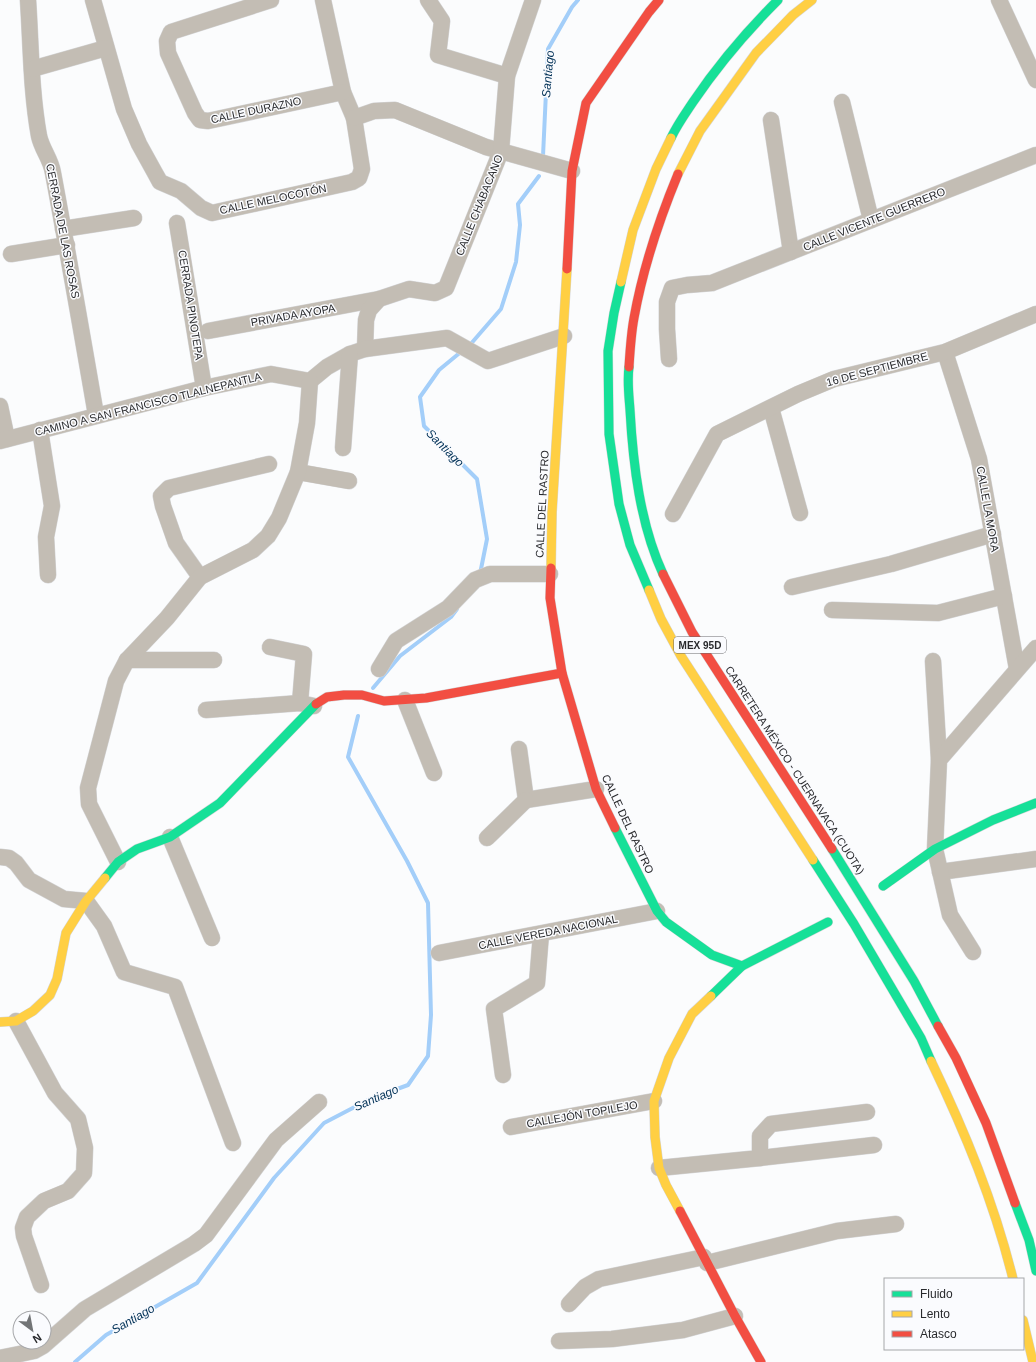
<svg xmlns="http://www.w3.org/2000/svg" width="1036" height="1362" viewBox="0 0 1036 1362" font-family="Arial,sans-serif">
  <rect width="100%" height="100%" fill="#fbfcfd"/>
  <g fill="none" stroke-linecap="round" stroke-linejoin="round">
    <g stroke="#a3cef9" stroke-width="4">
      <path d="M 543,156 L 548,49 L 572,7 L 578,0"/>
      <path d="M 469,346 L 501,309 L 516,262 L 520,225 L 518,204 L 539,176"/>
      <path d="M 462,351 L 439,370 L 420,397 L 424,426 L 477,479 L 487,539 L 480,574"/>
      <path d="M 373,688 L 400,656 L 451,617 L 457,609"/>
      <path d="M 75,1362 L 106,1335 L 197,1283 L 274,1178 L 324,1123 L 370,1099 L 408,1085 L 428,1056 L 431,1015 L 428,903 L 407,861 L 348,757 L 358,716"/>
    </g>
    <defs>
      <g id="street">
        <path d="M 28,0 C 31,45 31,92 39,136 C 42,150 51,159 53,173 C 68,253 82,334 96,415"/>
        <path d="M 93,0 L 124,109 L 139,144 L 155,173 L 160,182 L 181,191 L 201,208 L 212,213 L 352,182 L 359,178 L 362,169 L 354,118 L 343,92 L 323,0"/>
        <path d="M 271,0 L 171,32 L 167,41 L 168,53 L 195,113 L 200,120 L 208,121 L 343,92"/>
        <path d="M 428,0 L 442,21 L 438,55 L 507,76"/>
        <path d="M 999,0 L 1036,80"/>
        <path d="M 32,69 L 106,48"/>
        <path d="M 842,102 L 871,220"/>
        <path d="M 354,118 L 374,111 L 395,110 L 486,147 L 572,171"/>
        <path d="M 771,120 L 791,252"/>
        <path d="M 177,223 L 204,388"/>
        <path d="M 63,229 L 134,218"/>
        <path d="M 11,254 L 67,245"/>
        <path d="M 208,331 L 379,299"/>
        <path d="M 365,349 L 366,320 L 369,310 L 379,299 L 409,289 L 435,293 L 446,288 L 501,151 L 507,76 L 533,0"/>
        <path d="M 945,352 L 979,459 L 1017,669"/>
        <path d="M 669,359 L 667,329 L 667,302 L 672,288 L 687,285 L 712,283 L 1036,155"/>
        <path d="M 0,406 L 7,439"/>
        <path d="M 771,408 L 800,513"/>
        <path d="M 40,430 L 52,506 L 46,537 L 48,575"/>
        <path d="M 0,441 L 204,388 L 271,374 L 310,381 L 327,367 L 350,354 L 365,349 L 447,338 L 488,361 L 564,336"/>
        <path d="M 343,448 L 350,354"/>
        <path d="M 298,472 L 349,481"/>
        <path d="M 673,514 L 717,434 L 798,394 L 834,379 L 945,352 L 1036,314"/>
        <path d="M 200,577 L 176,543 L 163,506 L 161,496 L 169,488 L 269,464"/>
        <path d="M 792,587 L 891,564 L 993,534"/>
        <path d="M 832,610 L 938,613 L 1004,596"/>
        <path d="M 270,647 L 304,654 L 300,703"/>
        <path d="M 127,660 L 214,660"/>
        <path d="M 933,661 L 939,760"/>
        <path d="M 379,669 L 396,641 L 448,608 L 475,580 L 490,574 L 550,574"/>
        <path d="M 405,700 L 434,773"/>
        <path d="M 206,710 L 300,703 L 314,706"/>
        <path d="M 519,749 L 526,800 L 596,789"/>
        <path d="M 170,837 L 212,938"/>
        <path d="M 487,838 L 526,800"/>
        <path d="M 0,857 L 9,858 L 16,863 L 29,880 L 64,899 L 86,901 L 104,926 L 124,972 L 175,987 L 233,1143"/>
        <path d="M 118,862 L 89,804 L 88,788 L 116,681 L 127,660 L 167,618 L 200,577 L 253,550 L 268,536 L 279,518 L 298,472 L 307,423 L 310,381"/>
        <path d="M 940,872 L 1036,859"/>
        <path d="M 973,952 L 950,915 L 935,849 L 939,760 L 1036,648"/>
        <path d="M 439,953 L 657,911"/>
        <path d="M 16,1021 L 55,1093 L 78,1119 L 85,1148 L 84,1173 L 68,1191 L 44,1201 L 27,1217 L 23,1228 L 24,1236 L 41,1285"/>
        <path d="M 503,1075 L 494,1009 L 537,983 L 541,934"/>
        <path d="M 511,1127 L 654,1101"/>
        <path d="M 760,1158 L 874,1145"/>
        <path d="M 659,1168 L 760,1158 L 760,1136 L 771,1124 L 867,1112"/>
        <path d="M 707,1263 L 837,1231 L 896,1224"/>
        <path d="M 569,1304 L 585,1287 L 599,1279 L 704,1257"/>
        <path d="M 559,1341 L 612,1339 L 683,1330 L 735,1316"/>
        <path d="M 0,1358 L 34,1351 L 43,1346 L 85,1309 L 194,1244 L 206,1235 L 276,1140 L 319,1102"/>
      </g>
      <g id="fast">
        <path d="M 671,138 C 677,125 685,114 693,102 C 718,65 746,32 778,0"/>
        <path d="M 621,282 L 614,313 L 608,351 L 609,434 L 619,504 L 630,545 L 649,590"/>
        <path d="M 629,367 C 627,381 629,396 630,410 C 633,464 640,524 663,574"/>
        <path d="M 615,828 L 657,911 L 666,922 L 712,955 L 742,966"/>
        <path d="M 832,849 L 914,981 L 938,1026"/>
        <path d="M 813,860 L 854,924 L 921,1038 L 931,1061"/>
        <path d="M 105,878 L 118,862 L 137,849 L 170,837 L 220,803 L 316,704"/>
        <path d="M 883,886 L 935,849 L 993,820 L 1036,803"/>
        <path d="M 711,996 L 742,966 L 828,922"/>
        <path d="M 1015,1203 L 1029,1240 L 1036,1271"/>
      </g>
      <g id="slow">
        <path d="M 678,174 L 700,131 L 756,53 L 793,15 L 812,0"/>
        <path d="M 621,282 L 633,230 L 656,169 L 671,138"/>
        <path d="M 551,568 L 552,512 L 567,269"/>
        <path d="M 649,590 L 661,619 L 681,656 L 813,860"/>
        <path d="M 0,1022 L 16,1021 L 33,1011 L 50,995 L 57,979 L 66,933 L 86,901 L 105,878"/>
        <path d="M 931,1061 C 965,1132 994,1202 1013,1279"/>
        <path d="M 680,1211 L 666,1185 L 659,1168 L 655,1137 L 654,1101 L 669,1058 L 692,1014 L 711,996"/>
        <path d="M 1023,1320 L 1033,1362"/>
      </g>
      <g id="jam">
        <path d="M 567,269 L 572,171 L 586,103 L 649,12 L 659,0"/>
        <path d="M 629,367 C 630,351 631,334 634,318 C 643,268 659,220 678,174"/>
        <path d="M 551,568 L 550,598 L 562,673 L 596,789 L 615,828"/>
        <path d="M 663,574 L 692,632 L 832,849"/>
        <path d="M 316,704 L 327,697 L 344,695 L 362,695 L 384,701 L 426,698 L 562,673"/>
        <path d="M 938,1026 L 956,1058 L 986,1123 L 1015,1203"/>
        <path d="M 680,1211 L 735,1316 L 761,1362"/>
      </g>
    </defs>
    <use href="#street" stroke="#d5d6d8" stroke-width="17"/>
    <use href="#fast" stroke="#d5d6d8" stroke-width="10"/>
    <use href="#slow" stroke="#d5d6d8" stroke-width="10"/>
    <use href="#jam" stroke="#d5d6d8" stroke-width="10"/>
    <use href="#street" stroke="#c3bdb4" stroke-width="16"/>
    <use href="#fast" stroke="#16e098" stroke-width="9"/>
    <use href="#slow" stroke="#ffcf43" stroke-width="9"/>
    <use href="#jam" stroke="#f24e42" stroke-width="9"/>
  </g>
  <g text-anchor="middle" stroke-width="3" stroke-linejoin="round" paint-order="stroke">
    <rect fill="#fafbfe" stroke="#68696c" stroke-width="1" x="674" y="637" width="52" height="16" rx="3"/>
    <g font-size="10" font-weight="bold" fill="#292a2d">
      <text x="700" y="649">MEX 95D</text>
    </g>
    <g font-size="11" fill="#292a2d" stroke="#fafbfe">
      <text transform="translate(256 110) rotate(-12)" y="4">CALLE DURAZNO</text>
      <text transform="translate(273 199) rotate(-12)" y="4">CALLE MELOCOTÓN</text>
      <text transform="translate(479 205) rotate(-68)" y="4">CALLE CHABACANO</text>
      <text transform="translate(874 219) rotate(-22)" y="4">CALLE VICENTE GUERRERO</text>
      <text transform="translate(63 231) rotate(79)" y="4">CERRADA DE LAS ROSAS</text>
      <text transform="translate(191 305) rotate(81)" y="4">CERRADA PINOTEPA</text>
      <text transform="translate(293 315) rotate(-10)" y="4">PRIVADA AYOPA</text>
      <text transform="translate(877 369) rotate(-15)" y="4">16 DE SEPTIEMBRE</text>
      <text transform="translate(148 404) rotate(-14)" y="4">CAMINO A SAN FRANCISCO TLALNEPANTLA</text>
      <text transform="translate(542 504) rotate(-87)" y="4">CALLE DEL RASTRO</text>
      <text transform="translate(988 509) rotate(80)" y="4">CALLE LA MORA</text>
      <text transform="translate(795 770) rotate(57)" y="4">CARRETERA MÉXICO - CUERNAVACA (CUOTA)</text>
      <text transform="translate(628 824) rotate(65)" y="4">CALLE DEL RASTRO</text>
      <text transform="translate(548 932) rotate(-11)" y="4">CALLE VEREDA NACIONAL</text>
      <text transform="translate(582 1114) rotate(-10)" y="4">CALLEJÓN TOPILEJO</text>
    </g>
    <g font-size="12" font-style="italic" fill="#023257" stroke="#fafbfe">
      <text transform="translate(548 74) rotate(-85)" y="4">Santiago</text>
      <text transform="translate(445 448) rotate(45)" y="4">Santiago</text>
      <text transform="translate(376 1098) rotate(-24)" y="4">Santiago</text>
      <text transform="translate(133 1319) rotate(-30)" y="4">Santiago</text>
    </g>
  </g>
  <rect x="884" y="1278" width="140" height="72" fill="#fafbfe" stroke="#a6a7aa"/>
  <rect x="892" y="1291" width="20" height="6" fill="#16e098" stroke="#a6a7aa"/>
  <text x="920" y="1298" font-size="12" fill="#292a2d">Fluido</text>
  <rect x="892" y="1311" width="20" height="6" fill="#ffcf43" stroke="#a6a7aa"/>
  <text x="920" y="1318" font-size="12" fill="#292a2d">Lento</text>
  <rect x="892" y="1331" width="20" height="6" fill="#f24e42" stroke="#a6a7aa"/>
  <text x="920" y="1338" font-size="12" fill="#292a2d">Atasco</text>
  <g transform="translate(32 1330) rotate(148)"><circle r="19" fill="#fafbfe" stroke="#a6a7aa"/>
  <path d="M0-3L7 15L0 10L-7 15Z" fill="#727476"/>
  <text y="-6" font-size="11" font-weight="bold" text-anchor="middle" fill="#292a2d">N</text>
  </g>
</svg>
